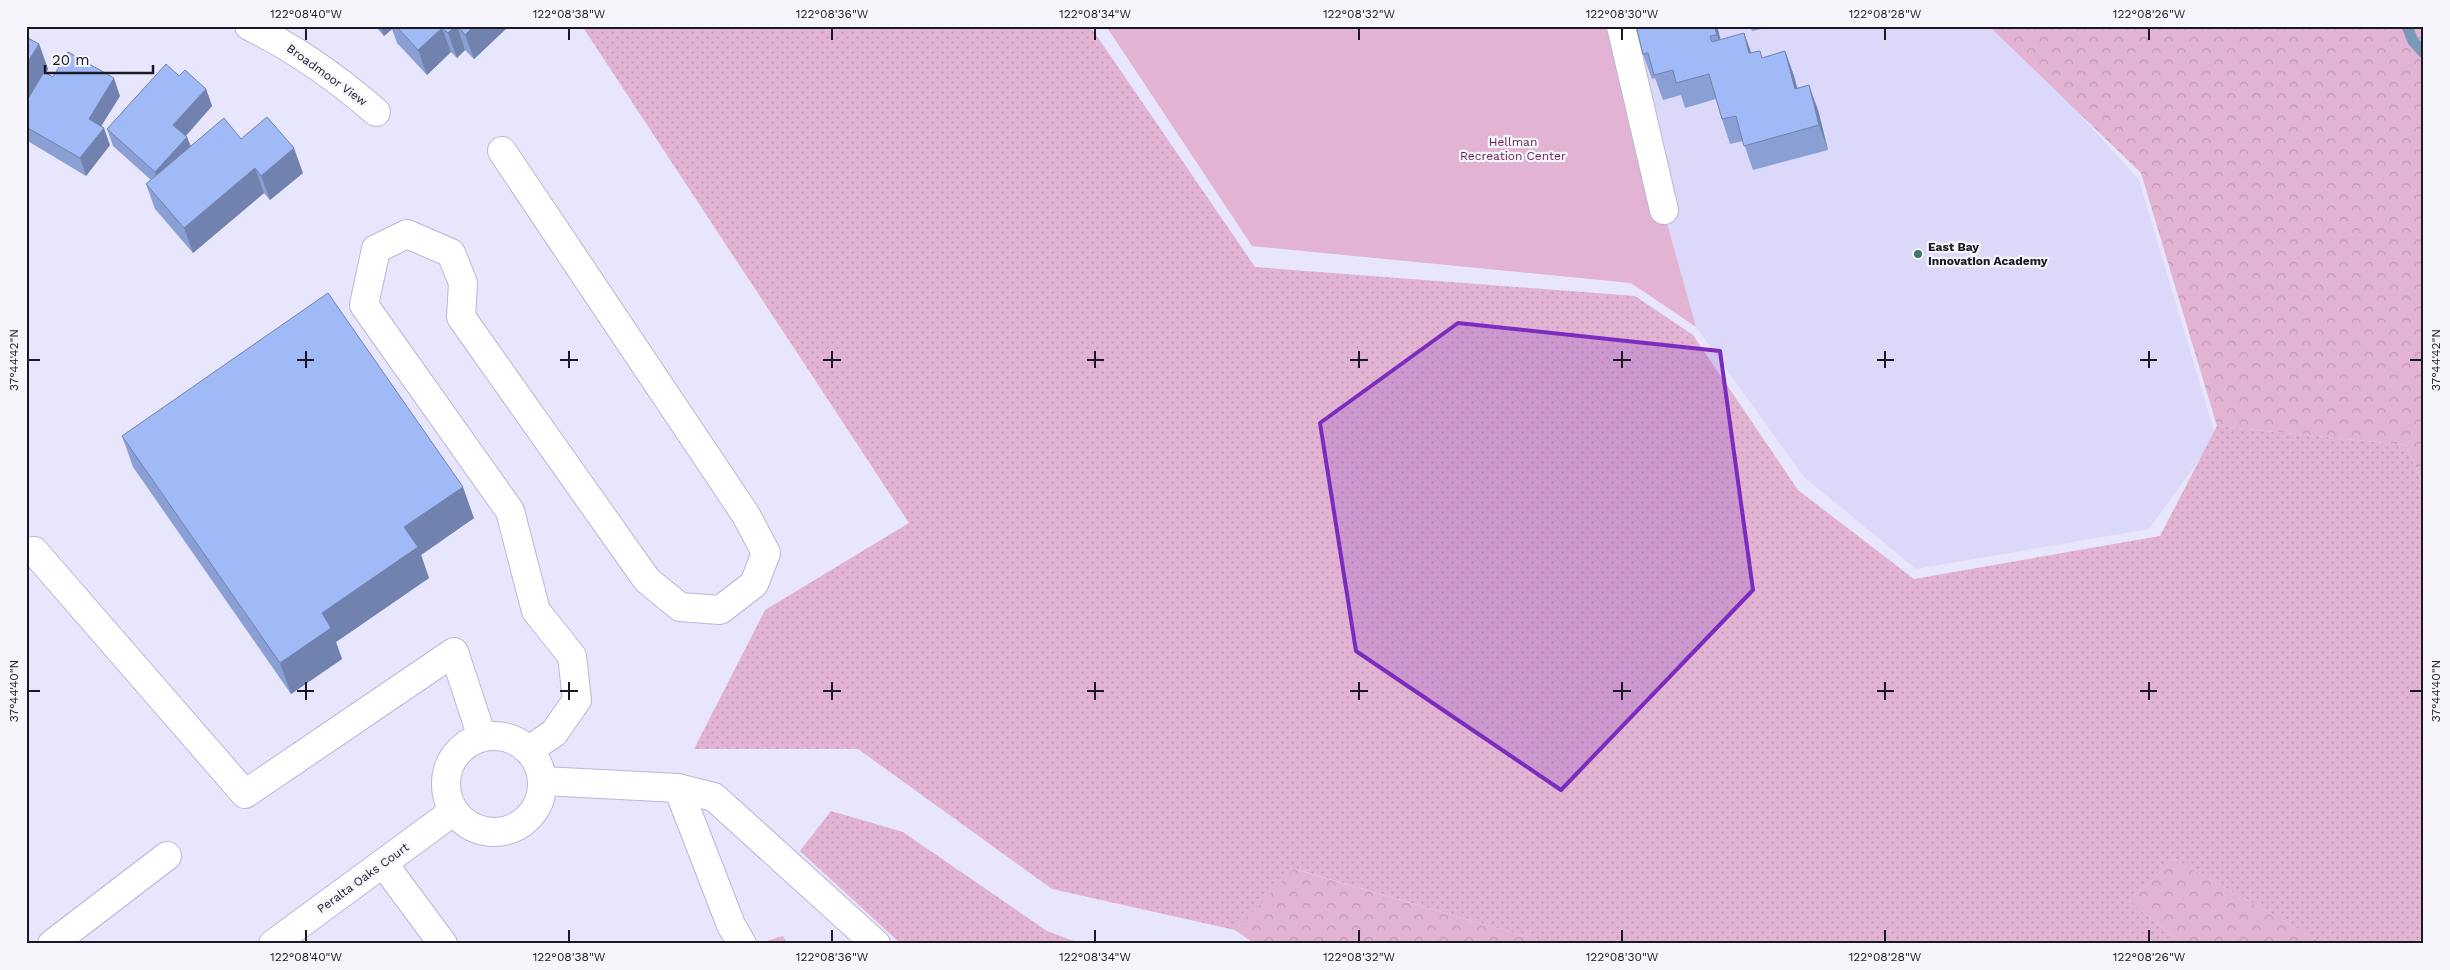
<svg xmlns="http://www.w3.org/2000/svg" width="2450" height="970" viewBox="0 0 2450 970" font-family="'Work Sans',sans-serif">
  <defs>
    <pattern id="grass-dots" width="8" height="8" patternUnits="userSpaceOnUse" patternTransform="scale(1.25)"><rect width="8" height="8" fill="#e2b3d3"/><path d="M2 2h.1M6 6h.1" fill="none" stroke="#c199b5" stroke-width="1.8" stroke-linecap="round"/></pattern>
    <pattern id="forest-crowns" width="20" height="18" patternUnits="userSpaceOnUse" patternTransform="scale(1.25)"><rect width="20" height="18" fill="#e2b3d3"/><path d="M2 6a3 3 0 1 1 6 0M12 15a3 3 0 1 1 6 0" fill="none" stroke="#c199b5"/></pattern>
  </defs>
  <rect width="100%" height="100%" fill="#e8e6fc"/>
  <path fill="#dcd8fa" d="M 1612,26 L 2000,26 L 2139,180 L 2216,437 L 2149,529 L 1916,569 L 1804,477 L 1696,327 Z"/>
  <g fill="url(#grass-dots)">
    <path d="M 582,26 L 1090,26 L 1255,267 L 1635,296 L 1693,335 L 1798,490 L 1914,579 L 2160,536 L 2217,426 L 2406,445 L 2424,487 L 2424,936 L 2416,944 L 2324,944 L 2174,859 L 2129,901 L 2183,944 L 1552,944 L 1295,869 L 1235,930 L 1052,889 L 858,749 L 694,749 L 765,610 L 909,523 Z"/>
    <path d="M 831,811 L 903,832 L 1047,931 L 1082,944 L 901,944 L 800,851 Z"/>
    <path d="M 783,936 L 788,944 L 763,942 Z"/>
  </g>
  <g fill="url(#forest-crowns)">
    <path d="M 1989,26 L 2424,26 L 2424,486 L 2406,445 L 2217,426 L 2141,173 Z"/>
    <path d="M 2174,859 L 2324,944 L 2183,944 L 2129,901 Z"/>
    <path d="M 1294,869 L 1552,944 L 1255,944 L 1235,930 Z"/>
  </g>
  <path fill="#e2b3d3" d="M 1106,26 L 1612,26 L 1696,327 L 1631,283 L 1252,246 Z"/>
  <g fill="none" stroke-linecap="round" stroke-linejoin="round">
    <path stroke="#789ab8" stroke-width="11" d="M 2407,26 L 2413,41 L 2424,53"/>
    <defs>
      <g id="minor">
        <path d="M 249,26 C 296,49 337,78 376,112"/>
        <path d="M 1621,26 L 1664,210"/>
        <path d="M 502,151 L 746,515 L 766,553 L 754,584 L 720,610 L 680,607 L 647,580 L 461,317 L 463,283 L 451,253 L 407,234 L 376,249 L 364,305 L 510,511 L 536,611 L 572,656 L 577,700 L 554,733 L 529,750"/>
        <path d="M 34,551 L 245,794 L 454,652 L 482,737"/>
        <circle cx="494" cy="784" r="48"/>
        <path d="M 543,781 L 678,788 L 714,797 L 876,944"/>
        <path d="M 678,788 L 731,925 L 742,944"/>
        <path d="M 383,863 L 443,944"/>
        <path d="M 52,944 L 167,856"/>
        <path d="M 273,944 L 454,811"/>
      </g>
    </defs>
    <use href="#minor" stroke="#bab6d8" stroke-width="30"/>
    <use href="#minor" stroke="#fff" stroke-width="28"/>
  </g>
  <g fill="#8aa0d4">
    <path d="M 375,26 L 509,26 L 474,59 L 465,50 L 457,58 L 451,52 L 427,75 L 397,43 L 392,29 L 384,36 Z"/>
    <path d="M 1717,26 L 1720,40 L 1744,33 L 1751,53 L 1762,58 L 1785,51 L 1794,76 L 1797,88 L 1818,110 L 1828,150 L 1753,170 L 1743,141 L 1730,144 L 1722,119 L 1716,99 L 1685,108 L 1681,95 L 1663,100 L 1655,78 L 1652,79 L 1643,54 Z"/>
    <path d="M 1750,26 L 1776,26 L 1752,31 Z"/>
    <path d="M 26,37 L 39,44 L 48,69 L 46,73 L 53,77 L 120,96 L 101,126 L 110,145 L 86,176 L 26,140 Z"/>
    <path d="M 179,76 L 206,89 L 212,106 L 186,136 L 187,137 L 191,146 L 241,139 L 303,173 L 270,200 L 264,193 L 193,253 L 155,209 L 146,184 L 151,180 L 113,146 L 107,129 Z"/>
    <path d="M 122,436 L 474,518 L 421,555 L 429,578 L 336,642 L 342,659 L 291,694 L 133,467 Z"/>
  </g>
  <g fill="#7082ad">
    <path d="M 380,26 L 391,26 L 392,29 L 384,36 Z"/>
    <path d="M 455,26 L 457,26 L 465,50 L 457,58 L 448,33 Z"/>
    <path d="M 474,26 L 509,26 L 474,59 L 465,35 Z"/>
    <path d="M 1714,26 L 1717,26 L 1726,59 L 1717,35 Z"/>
    <path d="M 442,28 L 451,52 L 427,75 L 418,50 Z"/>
    <path d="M 1744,33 L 1753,58 L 1749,53 Z"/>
    <path d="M 39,44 L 48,69 L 26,105 L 26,65 Z"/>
    <path d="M 1785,51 L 1794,76 L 1804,114 L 1795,89 Z"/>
    <path d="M 114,78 L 120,96 L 95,136 L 89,119 Z"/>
    <path d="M 1809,85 L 1818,110 L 1828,150 L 1819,125 Z"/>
    <path d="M 206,89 L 212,106 L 180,142 L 173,125 Z"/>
    <path d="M 104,128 L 110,145 L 86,176 L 80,158 Z"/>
    <path d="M 187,137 L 193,154 L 162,189 L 155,172 Z"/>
    <path d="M 294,148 L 303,173 L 270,200 L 261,176 Z"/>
    <path d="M 255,168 L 264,193 L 193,253 L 184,228 Z"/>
    <path d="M 26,330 L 29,337 L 26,341 Z"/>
    <path d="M 463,487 L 474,518 L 421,555 L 429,578 L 336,642 L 342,659 L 291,694 L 280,663 L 322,613 L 404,527 Z"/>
  </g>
  <g fill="#a0baf7" stroke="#7082ad">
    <path d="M 396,26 L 455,26 L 448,33 L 442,28 L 418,50 Z"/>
    <path d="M 458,26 L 474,26 L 465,35 Z"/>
    <path d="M 1636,26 L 1714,26 L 1717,35 L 1710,36 L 1712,42 L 1744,33 L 1749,53 L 1760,51 L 1762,58 L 1785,51 L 1795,89 L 1809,85 L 1819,125 L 1744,146 L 1736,116 L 1722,119 L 1709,74 L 1676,83 L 1673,70 L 1654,75 L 1648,53 L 1643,54 Z"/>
    <path d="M 26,37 L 39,44 L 26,65 Z"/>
    <path d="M 68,52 L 114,78 L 89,119 L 104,128 L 80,158 L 26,127 L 26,102 L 44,72 L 53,77 Z"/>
    <path d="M 166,64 L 179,76 L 185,70 L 206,89 L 173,125 L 187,137 L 155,172 L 107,129 Z"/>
    <path d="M 267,117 L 294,148 L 261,176 L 255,168 L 184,228 L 146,184 L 224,118 L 241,139 Z"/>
    <path d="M 328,293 L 463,487 L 404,527 L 418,547 L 322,613 L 331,628 L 280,663 L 122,436 Z"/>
  </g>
  <path fill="#7b2cbf" fill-opacity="0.2" stroke="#7b2cbf" stroke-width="4" stroke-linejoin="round" d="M 1458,323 L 1720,351 L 1753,590 L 1561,790 L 1356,651 L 1320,423 Z"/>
  <path fill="none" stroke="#1a1824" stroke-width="2" d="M 306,28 L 306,40M 569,28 L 569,40M 832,28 L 832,40M 1095,28 L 1095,40M 1359,28 L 1359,40M 1622,28 L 1622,40M 1885,28 L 1885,40M 2149,28 L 2149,40M 306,351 L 306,368M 569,351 L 569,368M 832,351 L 832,368M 1095,351 L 1095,368M 1359,351 L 1359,368M 1622,351 L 1622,368M 1885,351 L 1885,368M 2149,351 L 2149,368M 28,360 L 40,360M 297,360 L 314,360M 560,360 L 578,360M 823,360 L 841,360M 1087,360 L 1104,360M 1350,360 L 1368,360M 1613,360 L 1631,360M 1877,360 L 1894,360M 2140,360 L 2157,360M 2410,360 L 2422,360M 306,682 L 306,700M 569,682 L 569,700M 832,682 L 832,700M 1095,682 L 1095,700M 1359,682 L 1359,700M 1622,682 L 1622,700M 1885,682 L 1885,700M 2149,682 L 2149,700M 28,691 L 40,691M 297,691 L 314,691M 560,691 L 578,691M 823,691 L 841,691M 1087,691 L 1104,691M 1350,691 L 1368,691M 1613,691 L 1631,691M 1877,691 L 1894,691M 2140,691 L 2157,691M 2410,691 L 2422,691M 306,930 L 306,942M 569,930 L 569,942M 832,930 L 832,942M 1095,930 L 1095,942M 1359,930 L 1359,942M 1622,930 L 1622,942M 1885,930 L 1885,942M 2149,930 L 2149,942"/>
  <circle fill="#387866" stroke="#f6f5fc" stroke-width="2" cx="1918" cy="254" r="5"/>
  <g text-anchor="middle" stroke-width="4.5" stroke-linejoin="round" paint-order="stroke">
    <g font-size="12" fill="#1a1824" stroke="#f6f5fc">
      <text transform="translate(327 75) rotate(36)" y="4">Broadmoor View</text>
      <text transform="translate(363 878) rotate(-36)" y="4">Peralta Oaks Court</text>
    </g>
    <g font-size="12" fill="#661f56" stroke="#f6f5fc">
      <text x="1513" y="146">Hellman<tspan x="1513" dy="14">Recreation Center</tspan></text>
    </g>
    <g font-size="12" font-weight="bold" fill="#1a1824" stroke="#f6f5fc" text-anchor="start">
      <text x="1928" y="251">East Bay<tspan x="1928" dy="14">Innovation Academy</tspan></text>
    </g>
  </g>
  <rect width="2450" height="970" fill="none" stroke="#f6f5fc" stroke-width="55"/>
  <path d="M45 65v8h108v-8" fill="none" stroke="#1a1824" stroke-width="2.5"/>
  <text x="52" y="65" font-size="15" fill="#1a1824" stroke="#f6f5fc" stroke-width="4" paint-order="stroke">20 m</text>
  <rect x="28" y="28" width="2394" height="914" fill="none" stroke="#1a1824" stroke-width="2"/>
  <g font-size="12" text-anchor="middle" fill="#1a1824">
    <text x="306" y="18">122°08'40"W</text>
    <text x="569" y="18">122°08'38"W</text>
    <text x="832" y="18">122°08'36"W</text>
    <text x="1095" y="18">122°08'34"W</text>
    <text x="1359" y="18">122°08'32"W</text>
    <text x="1622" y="18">122°08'30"W</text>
    <text x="1885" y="18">122°08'28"W</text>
    <text x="2149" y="18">122°08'26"W</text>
    <text transform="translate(14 360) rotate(-90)" y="4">37°44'42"N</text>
    <text transform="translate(2436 360) rotate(-90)" y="4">37°44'42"N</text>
    <text transform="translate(14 691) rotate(-90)" y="4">37°44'40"N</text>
    <text transform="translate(2436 691) rotate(-90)" y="4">37°44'40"N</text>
    <text x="306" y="961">122°08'40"W</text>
    <text x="569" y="961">122°08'38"W</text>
    <text x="832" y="961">122°08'36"W</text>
    <text x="1095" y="961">122°08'34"W</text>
    <text x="1359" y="961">122°08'32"W</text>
    <text x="1622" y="961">122°08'30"W</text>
    <text x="1885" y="961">122°08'28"W</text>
    <text x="2149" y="961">122°08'26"W</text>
  </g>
</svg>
